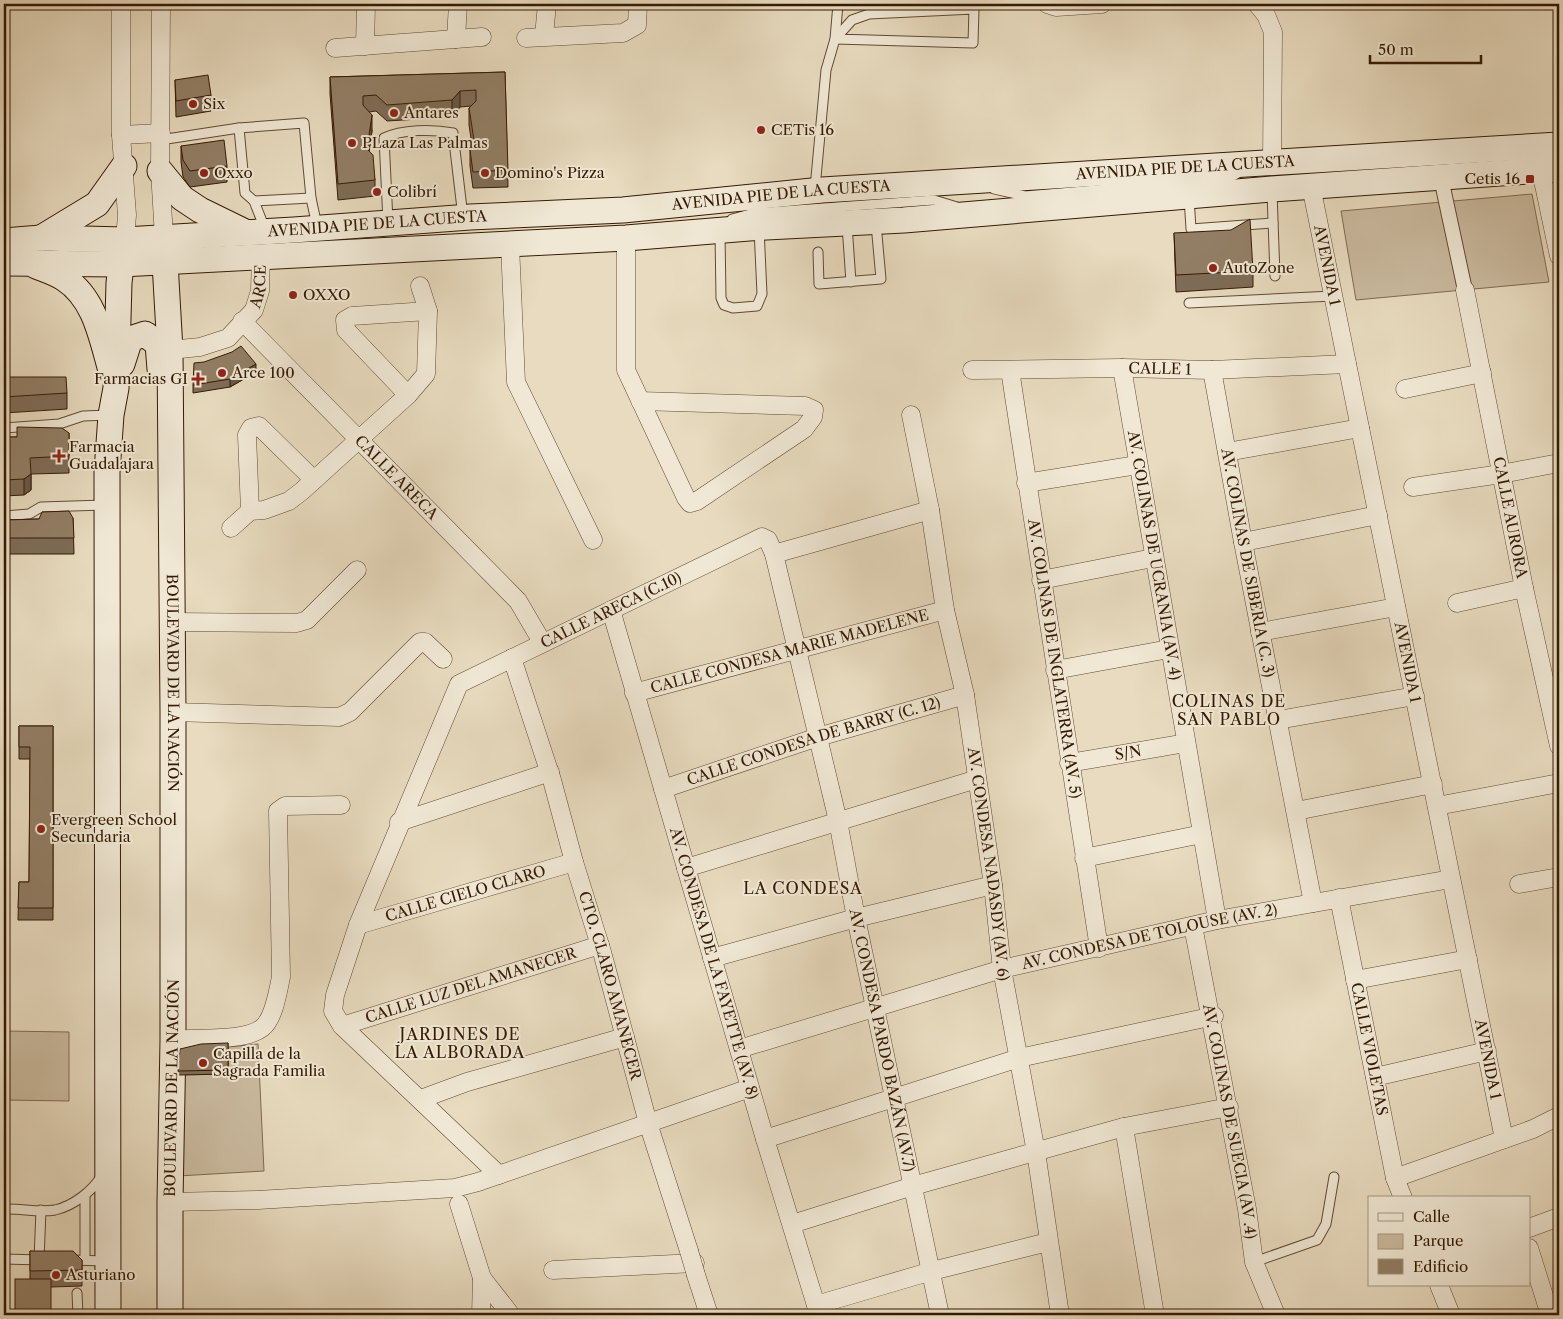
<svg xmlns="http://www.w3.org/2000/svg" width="1563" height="1319" viewBox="0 0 1563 1319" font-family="'Libre Caslon Text',serif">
  <rect width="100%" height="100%" fill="#e8dbbf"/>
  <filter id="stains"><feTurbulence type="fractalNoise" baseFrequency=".004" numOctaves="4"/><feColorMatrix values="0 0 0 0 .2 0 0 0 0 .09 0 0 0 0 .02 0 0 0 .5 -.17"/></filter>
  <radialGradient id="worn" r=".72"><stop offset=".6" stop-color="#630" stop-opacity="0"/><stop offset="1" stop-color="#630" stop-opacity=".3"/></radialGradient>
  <g fill="#caba9f" stroke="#806a51">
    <path d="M 1532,194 L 1549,282 L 1356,300 L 1341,211 Z"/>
    <path d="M 4,1031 L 69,1032 L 69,1101 L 4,1100 Z"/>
    <path d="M 258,1044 L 264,1171 L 178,1176 L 178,1075 L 228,1074 L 228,1047 Z"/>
  </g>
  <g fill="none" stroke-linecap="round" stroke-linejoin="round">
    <defs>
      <g id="service">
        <path d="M 974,9 L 973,43 L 835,39 L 852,20 L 869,14 Z"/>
        <path d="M 160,140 L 239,128"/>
        <path d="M 815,188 L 826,70 L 835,39 L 838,4"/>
        <path d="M 994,189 L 1025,196 L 1227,179 L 1238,173"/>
        <path d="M 1272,192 L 1275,276"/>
        <path d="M 1189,197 L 1191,229 L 1273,223"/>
        <path d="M 254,201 L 311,198"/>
        <path d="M 732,219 L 754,213 L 934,200 L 957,207"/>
        <path d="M 388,222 L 384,138 C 402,129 433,129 453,133 L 463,217"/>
        <path d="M 847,225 L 851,282"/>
        <path d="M 265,229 L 254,201 L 245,193 L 239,128 L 304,123 L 311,198 L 317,226"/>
        <path d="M 720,232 L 721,298 L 724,305 L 733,308 L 757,306 L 762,294 L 759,228"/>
        <path d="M 818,252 L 819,284 L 881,279 L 876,224"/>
        <path d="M 1189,303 L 1333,296"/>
        <path d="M 4,428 L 59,424 L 83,416 L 110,415"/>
        <path d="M 4,516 L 29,514 L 41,507 L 104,505"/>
        <path d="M 85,1195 L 85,1260"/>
        <path d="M 4,1209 C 20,1208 39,1213 55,1210 C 73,1206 93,1191 102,1175"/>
        <path d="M 4,1259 L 41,1260"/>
        <path d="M 39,1260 L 41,1210"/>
        <path d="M 71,1260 L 106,1261"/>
        <path d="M 1254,1262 L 1317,1240 L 1326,1224 L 1334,1177"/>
        <path d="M 77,1293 L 78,1315"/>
      </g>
      <path id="pedestrian" d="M 1441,178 L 1465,290"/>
      <g id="minor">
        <path d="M 121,4 L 121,135 L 127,215 L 125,240"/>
        <path d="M 161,4 L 160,171 L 164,237"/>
        <path d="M 1047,4 L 1056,7 L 1102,4"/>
        <path d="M 1257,4 L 1266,15 L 1273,32 L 1272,163"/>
        <path d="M 544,36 L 547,4"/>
        <path d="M 526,38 L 623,33 L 637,25 L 638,4"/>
        <path d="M 456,39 L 458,4"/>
        <path d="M 365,46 L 366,4"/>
        <path d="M 335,48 L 482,37"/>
        <path d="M 121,135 L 161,133"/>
        <path d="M 1541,171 L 1559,256"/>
        <path id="s1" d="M 1311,186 L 1504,1139"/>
        <path d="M 626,238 L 626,370 L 686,498 L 690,503 L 697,501 L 804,429 L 813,417 L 814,410 L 805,406 L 640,401"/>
        <path d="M 510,245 L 516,382 L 593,540"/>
        <path id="s2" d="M 1465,290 L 1524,588 L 1559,746"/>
        <path id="s3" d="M 242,321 L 518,601 L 542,642"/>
        <path id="s4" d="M 170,350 L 200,347 L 228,338 L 254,310 L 260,291 L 261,256"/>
        <path id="s5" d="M 1122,368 L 1217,920"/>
        <path id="s6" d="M 972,370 L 1122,368 L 1212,370 L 1347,364"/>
        <path id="s7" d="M 1010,370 L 1099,948"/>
        <path id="s8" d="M 1212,370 L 1243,542 L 1313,903"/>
        <path d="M 1405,389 L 1482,373"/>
        <path d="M 408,395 L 346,330 L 345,320 L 352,316 L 428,311"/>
        <path id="s9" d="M 911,415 L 930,510 L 945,610 L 965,695 L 993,885 L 1002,969 L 1036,1152 L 1060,1315"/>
        <path d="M 1227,452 L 1360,428"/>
        <path d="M 1026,483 L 1137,465"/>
        <path d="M 1413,487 L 1501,474 L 1559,463"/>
        <path d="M 250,511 L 247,435 L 251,428 L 259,426 L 314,480"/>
        <path d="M 231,528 L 250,511 L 264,510 L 289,501 L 302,491 L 408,395 L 426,374 L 428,311 L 420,286"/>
        <path d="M 1243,542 L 1378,515"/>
        <path d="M 774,554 L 930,510"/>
        <path d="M 1041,580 L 1153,558"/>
        <path d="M 1457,603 L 1524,588"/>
        <path id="s10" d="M 611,610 L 765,1139 L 819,1315"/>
        <path d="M 173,622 L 297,623 L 307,620 L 357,570"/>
        <path d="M 1260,632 L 1396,607"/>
        <path id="s11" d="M 512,658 L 552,780 L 574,862 L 602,952 L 648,1123 L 689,1251"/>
        <path d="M 1055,670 L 1169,649"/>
        <path id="s12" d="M 634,693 L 945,610"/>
        <path d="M 173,712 L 339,717 L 350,712 L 420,642 L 425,642 L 443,659"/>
        <path d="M 1278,720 L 1415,696"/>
        <path id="s13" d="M 1069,763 L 1186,743"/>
        <path id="s14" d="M 663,789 L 818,737 L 965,695"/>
        <path d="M 1437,806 L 1559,783"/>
        <path d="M 1296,811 L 1433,784"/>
        <path d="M 399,822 L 550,772"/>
        <path d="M 1084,858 L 1202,834"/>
        <path d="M 686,868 L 977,779"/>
        <path d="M 1519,884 L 1559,877"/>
        <path id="s15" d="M 1339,898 L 1395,1178 L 1403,1198"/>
        <path id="s16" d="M 358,925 L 574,862"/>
        <path id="s17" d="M 1193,926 L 1247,1209 L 1254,1262 L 1276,1315"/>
        <path d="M 712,958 L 856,918 L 993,885"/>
        <path d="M 1355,980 L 1468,959"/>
        <path id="s18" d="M 342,1026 L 600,945"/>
        <path d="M 173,1040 C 197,1037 244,1042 262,1028 C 274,1019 278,991 281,977 L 278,811 L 285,806 L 341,805"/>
        <path id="s19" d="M 739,1049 L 1002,969 L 1217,920 L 1451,879"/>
        <path d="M 1375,1077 L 1487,1051"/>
        <path d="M 421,1099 L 467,1082 L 625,1037"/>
        <path d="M 1124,1127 L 1155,1315"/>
        <path d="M 765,1139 L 1019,1058 L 1214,1016"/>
        <path id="s20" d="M 499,1175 L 342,1026 L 333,1011 L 335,995 L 358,925 L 459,684 L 762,537 L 768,540 L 774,554 L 838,821 L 856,918 L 940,1315"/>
        <path d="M 1395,1178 L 1533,1129 L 1559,1116"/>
        <path d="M 170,1202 L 258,1200 L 455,1188 L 478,1182 L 750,1088"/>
        <path d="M 459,1204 L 482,1278 L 511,1315"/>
        <path d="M 792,1224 L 913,1186 L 1124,1127 L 1229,1107"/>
        <path d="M 1529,1228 L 1559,1217"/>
        <path d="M 1529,1248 L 1550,1315"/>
        <path d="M 553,1270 L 695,1263"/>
        <path d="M 696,1275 L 709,1315"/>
        <path d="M 1439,1285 L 1451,1315"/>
        <path d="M 816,1305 L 932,1271 L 1048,1242"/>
        <path d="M 481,1315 L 482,1278"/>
      </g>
      <g id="secondary">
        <path d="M 160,171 L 182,198 L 200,210 L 247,233"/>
        <path d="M 41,238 L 97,204 L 124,166"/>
        <path id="s21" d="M 4,241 L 41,238 L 125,240 L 294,230 L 470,217 L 623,210 L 822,190 L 1559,145"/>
        <path id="s22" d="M 164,245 L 170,350 L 173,712 L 173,1040 L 170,1202 L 170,1315"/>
        <path d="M 4,263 L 121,264 L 626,238 L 749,228 L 904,220 L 1272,189 L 1559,169"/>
        <path d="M 36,266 C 46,270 56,273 65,279 C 94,298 101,335 110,367"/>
        <path d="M 122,364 L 130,339 L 145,334 L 158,344 L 160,369"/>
        <path d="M 108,1315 L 107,472 L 111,415 L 116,388 L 119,283 L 123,249"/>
      </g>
    </defs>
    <use href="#service" stroke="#624a32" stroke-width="11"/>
    <use href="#pedestrian" stroke="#624a32" stroke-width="16"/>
    <use href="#minor" stroke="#624a32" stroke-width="19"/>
    <use href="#secondary" stroke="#351a03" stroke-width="27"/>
    <use href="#service" stroke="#f0e8d5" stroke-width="9"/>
    <use href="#pedestrian" stroke="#f0e8d5" stroke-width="14"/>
    <use href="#minor" stroke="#f0e8d5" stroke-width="18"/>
    <use href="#secondary" stroke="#f0e8d5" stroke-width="25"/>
    <defs>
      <path id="minor-bridge" d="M 689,1251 L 696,1275"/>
    </defs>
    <use href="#minor-bridge" stroke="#624a32" stroke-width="19" stroke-linecap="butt"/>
    <use href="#minor-bridge" stroke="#f0e8d5" stroke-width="18"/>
  </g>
  <g fill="#7e6c57" stroke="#351a03">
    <path d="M 505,72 L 508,187 L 473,188 L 470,166 L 470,150 L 472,145 L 469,125 L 469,108 L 471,106 L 460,107 L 452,117 L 387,121 L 376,111 L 369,112 L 372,131 L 369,151 L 375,180 L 375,196 L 338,200 L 330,94 L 330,77 Z"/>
    <path d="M 175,80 L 211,95 L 211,111 L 176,117 Z"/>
    <path d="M 181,146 L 227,166 L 227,182 L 190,187 L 183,177 L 181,162 Z"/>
    <path d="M 1174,233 L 1253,271 L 1253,287 L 1176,292 Z"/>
    <path d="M 256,372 L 230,387 L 193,393 L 193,385 Z"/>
    <path d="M 4,377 L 67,393 L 67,409 L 4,413 Z"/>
    <path d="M 69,433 L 69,473 L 31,474 L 31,490 L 24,495 L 4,496 L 4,437 L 17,437 Z"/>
    <path d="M 73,518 L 74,554 L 4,554 L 4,520 Z"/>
    <path d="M 19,726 L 53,726 L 53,920 L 18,920 L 19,882 L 29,882 L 30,759 L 19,759 Z"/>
    <path d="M 228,1043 L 228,1074 L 178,1075 L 178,1071 Z"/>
    <path d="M 30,1251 L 82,1260 L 82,1286 L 51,1287 L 30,1279 Z"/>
  </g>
  <g fill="#665847" stroke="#351a03">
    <path d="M 460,91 L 460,107 L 452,117 L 452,100 Z"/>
    <path d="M 372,115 L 372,131 L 367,165 L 367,149 Z"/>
    <path d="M 256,364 L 256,372 L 230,387 L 230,379 Z"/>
    <path d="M 31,474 L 31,490 L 24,495 L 24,479 Z"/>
  </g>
  <g fill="#927e65" stroke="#351a03">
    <path d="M 505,72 L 508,170 L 473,172 L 470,150 L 474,140 L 469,108 L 476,101 L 476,90 L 460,91 L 452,100 L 387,105 L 376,95 L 363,96 L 363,105 L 372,115 L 367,149 L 373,155 L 375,180 L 338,184 L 330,77 Z"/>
    <path d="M 208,75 L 211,95 L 176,101 L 175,80 Z"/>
    <path d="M 224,140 L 227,166 L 190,171 L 183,160 L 181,146 Z"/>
    <path d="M 1250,219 L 1253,271 L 1176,275 L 1174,233 L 1231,230 Z"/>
    <path d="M 241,346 L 256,364 L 230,379 L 193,385 L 194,363 L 204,362 L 232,352 Z"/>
    <path d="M 4,377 L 66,377 L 67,393 L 4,397 Z"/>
    <path d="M 17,427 L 62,428 L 69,433 L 69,456 L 30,458 L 31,474 L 24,479 L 4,480 L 4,437 L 17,437 Z"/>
    <path d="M 69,511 L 73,518 L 74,538 L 4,538 L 4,520 L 39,519 L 42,512 Z"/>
    <path d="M 19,726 L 53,726 L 53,908 L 18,908 L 19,882 L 29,882 L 30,747 L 19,747 Z"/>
    <path d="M 228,1043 L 228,1070 L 178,1071 L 180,1049 L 201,1044 Z"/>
    <path d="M 30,1251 L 73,1251 L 82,1260 L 82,1270 L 30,1271 Z"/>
    <rect x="15" y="1279" width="36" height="36"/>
  </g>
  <g fill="#8f2418" stroke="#f0e8d5" stroke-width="2">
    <circle cx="193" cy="104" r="5"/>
    <circle cx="394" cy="113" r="5"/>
    <circle cx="761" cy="130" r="5"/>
    <circle cx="352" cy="143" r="5"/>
    <circle cx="204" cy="173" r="5"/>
    <circle cx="485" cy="173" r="5"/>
    <rect x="1525" y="174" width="10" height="10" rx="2.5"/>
    <circle cx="377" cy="192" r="5"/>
    <circle cx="1213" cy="268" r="5"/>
    <circle cx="293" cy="295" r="5"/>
    <circle cx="222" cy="373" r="5"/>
    <path d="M195.5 371.5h5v5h5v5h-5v5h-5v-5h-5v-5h5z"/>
    <path d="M56.5 448.5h5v5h5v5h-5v5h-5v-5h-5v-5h5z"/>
    <circle cx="41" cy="829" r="5"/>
    <circle cx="203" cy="1063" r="5"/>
    <circle cx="56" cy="1275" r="5"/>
  </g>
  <g text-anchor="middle" stroke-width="4" stroke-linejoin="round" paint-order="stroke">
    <g font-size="15" fill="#351a03" stroke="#f0e8d5" text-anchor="start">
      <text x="203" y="109">Six</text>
      <text x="404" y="118">Antares</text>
      <text x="771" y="135">CETis 16</text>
      <text x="362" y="148">PLaza Las Palmas</text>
      <text x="214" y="178">Oxxo</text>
      <text x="495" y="178">Domino's Pizza</text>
      <text x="1520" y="184" text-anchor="end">Cetis 16</text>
      <text x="387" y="197">Colibrí</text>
      <text x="1223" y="273">AutoZone</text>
      <text x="303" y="300">OXXO</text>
      <text x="232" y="378">Arce 100</text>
      <text x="188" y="384" text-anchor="end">Farmacias GI</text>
      <text x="69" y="452">Farmacia<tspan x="69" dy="17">Guadalajara</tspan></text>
      <text x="51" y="825">Evergreen School<tspan x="51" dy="17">Secundaria</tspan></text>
      <text x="213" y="1059">Capilla de la<tspan x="213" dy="17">Sagrada Familia</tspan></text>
      <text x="66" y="1280">Asturiano</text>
    </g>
    <g font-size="15" fill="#351a03" stroke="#f0e8d5">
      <text dy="5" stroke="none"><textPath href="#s21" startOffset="1184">AVENIDA PIE DE LA CUESTA</textPath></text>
      <text dy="5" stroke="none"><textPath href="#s21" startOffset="779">AVENIDA PIE DE LA CUESTA</textPath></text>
      <text dy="5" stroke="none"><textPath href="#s21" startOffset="374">AVENIDA PIE DE LA CUESTA</textPath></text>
      <text dy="5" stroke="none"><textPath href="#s1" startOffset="81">AVENIDA 1</textPath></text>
      <text dy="5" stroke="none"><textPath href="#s4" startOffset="122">ARCE</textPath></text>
      <text dy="5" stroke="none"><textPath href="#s6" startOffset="188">CALLE 1</textPath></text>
      <text dy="5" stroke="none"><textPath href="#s3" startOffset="220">CALLE ARECA</textPath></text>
      <text dy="5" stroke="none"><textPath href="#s2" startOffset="232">CALLE AURORA</textPath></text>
      <text dy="5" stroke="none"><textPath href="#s5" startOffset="190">AV. COLINAS DE UCRANIA (AV. 4)</textPath></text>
      <text dy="5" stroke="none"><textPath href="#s8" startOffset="196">AV. COLINAS DE SIBERIA (C. 3)</textPath></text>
      <text dy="5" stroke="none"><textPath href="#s20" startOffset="754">CALLE ARECA (C.10)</textPath></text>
      <text dy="5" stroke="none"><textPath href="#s12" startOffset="161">CALLE CONDESA MARIE MADELENE</textPath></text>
      <text dy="5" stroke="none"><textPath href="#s7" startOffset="292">AV. COLINAS DE INGLATERRA (AV. 5)</textPath></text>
      <text dy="5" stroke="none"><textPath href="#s1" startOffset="486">AVENIDA 1</textPath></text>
      <text dy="5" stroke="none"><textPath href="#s22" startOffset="438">BOULEVARD DE LA NACIÓN</textPath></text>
      <text dy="5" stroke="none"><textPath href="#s14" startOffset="158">CALLE CONDESA DE BARRY (C. 12)</textPath></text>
      <text dy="5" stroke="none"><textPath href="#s13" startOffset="60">S/N</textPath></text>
      <text dy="5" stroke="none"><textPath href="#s9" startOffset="456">AV. CONDESA NADASDY (AV. 6)</textPath></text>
      <text dy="5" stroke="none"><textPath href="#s16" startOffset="112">CALLE CIELO CLARO</textPath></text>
      <text dy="5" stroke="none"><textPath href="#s19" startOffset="426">AV. CONDESA DE TOLOUSE (AV. 2)</textPath></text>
      <text dy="5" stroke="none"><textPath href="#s10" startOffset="368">AV. CONDESA DE LA FAYETTE (AV. 8)</textPath></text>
      <text dy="5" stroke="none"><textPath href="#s18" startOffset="135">CALLE LUZ DEL AMANECER</textPath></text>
      <text dy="5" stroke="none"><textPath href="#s11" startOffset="342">CTO. CLARO AMANECER</textPath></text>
      <text dy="5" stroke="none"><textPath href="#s20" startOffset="1442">AV. CONDESA PARDO BAZÁN (AV.7)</textPath></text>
      <text dy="5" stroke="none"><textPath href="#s15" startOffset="154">CALLE VIOLETAS</textPath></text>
      <text dy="5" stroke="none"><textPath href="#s1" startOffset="891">AVENIDA 1</textPath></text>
      <text transform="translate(172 1088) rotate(-89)" y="5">BOULEVARD DE LA NACIÓN</text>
      <text dy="5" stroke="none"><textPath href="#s17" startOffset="199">AV. COLINAS DE SUECIA (AV .4)</textPath></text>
    </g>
    <g font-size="16" letter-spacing="1" fill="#351a03" stroke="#f0e8d5">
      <text x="1229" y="707">COLINAS DE<tspan x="1229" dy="18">SAN PABLO</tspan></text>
      <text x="803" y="894">LA CONDESA</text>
      <text x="460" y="1040">JARDINES DE<tspan x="460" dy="18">LA ALBORADA</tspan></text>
    </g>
  </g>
  <rect width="1563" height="1319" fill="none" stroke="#e8dbbf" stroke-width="20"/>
  <rect x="5" y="5" width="1553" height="1309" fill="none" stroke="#351a03" stroke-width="2.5"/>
  <rect x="10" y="10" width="1543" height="1299" fill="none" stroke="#351a03"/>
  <rect x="1368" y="1196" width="162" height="90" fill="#f0e8d5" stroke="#a59681"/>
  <rect x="1378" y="1213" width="25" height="8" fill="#f0e8d5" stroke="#a59681"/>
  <text x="1413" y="1222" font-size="15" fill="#351a03">Calle</text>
  <rect x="1378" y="1234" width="25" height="15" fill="#caba9f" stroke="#a59681"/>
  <text x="1413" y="1246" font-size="15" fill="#351a03">Parque</text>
  <rect x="1378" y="1259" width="25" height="15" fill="#927e65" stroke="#a59681"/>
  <text x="1413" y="1272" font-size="15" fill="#351a03">Edificio</text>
  <path d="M1370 55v8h111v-8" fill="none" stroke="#351a03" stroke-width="2.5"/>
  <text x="1378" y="55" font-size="15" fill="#351a03" stroke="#f0e8d5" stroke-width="4" paint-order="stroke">50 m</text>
  <rect width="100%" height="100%" filter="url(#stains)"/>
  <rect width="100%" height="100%" fill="url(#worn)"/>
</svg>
